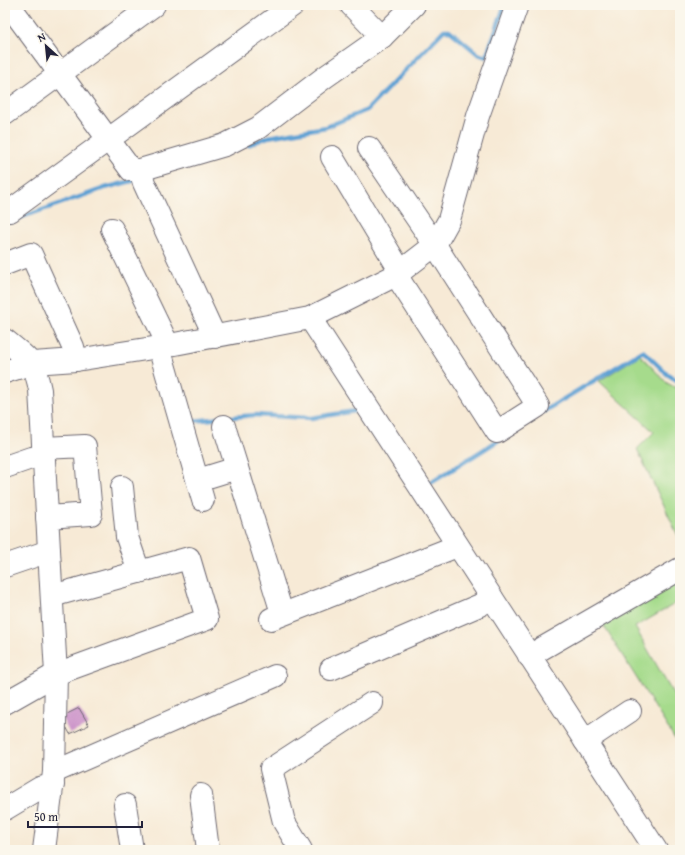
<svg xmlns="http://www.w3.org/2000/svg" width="685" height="855" viewBox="0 0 685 855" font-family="'Gentium Book Plus',serif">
  <rect width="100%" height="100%" fill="#fbf7ec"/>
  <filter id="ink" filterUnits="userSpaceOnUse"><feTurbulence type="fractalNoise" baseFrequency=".025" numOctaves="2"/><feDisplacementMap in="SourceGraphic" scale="8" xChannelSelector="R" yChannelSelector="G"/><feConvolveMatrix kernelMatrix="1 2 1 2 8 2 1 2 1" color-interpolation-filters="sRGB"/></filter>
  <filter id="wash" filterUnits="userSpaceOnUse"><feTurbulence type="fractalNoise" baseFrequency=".012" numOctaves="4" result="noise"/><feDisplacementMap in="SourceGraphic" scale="16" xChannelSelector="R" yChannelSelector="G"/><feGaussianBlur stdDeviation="0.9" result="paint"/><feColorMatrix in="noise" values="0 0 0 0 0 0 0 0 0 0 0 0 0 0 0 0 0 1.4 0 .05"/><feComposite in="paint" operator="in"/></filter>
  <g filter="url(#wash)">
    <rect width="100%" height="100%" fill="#f7ead6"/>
    <g fill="#a6db8c" stroke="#647e64">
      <path d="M 640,355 L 667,383 L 680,390 L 680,540 L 637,449 L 654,432 L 599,381 Z"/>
      <path d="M 680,580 L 680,601 L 635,627 L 680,706 L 680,747 L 600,620 Z"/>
    </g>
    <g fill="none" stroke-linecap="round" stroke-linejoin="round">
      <g stroke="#60a2d4" stroke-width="4.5">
        <path d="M 248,145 L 268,137 L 326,127 L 367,110 L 444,30 L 449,30 L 478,54 L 486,57 L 505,5"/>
        <path d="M 5,223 L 105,188 L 136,180"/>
        <path d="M 5,356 L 6,356"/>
        <path d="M 544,411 L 643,351 L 667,374 L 680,382"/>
        <path d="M 188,419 L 191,421 L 255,415 L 311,418 L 361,410 L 362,412"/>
        <path d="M 426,486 L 499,440"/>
      </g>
    </g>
    <g id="blocks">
      <path fill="#c98dc7" d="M 79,708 L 89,725 L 70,734 L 61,717 Z"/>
    </g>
  </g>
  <g filter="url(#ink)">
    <use href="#blocks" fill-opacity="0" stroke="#6d6871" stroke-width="1"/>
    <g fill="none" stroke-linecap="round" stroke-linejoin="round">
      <defs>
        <g id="minor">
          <path d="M 9,5 L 131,170 L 140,170 L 225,145 L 258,128 L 325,77 L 382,37 L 414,5"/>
          <path d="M 351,5 L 382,37"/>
          <path d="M 5,114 L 154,5"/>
          <path d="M 369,148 L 435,245 L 538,406 L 497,432 L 396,275"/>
          <path d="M 332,157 L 401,272"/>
          <path d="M 140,170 L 144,183 L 215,337"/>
          <path d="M 5,210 L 10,211 L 293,5"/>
          <path d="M 112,229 L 168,345"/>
          <path d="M 5,264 L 31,254 L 73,347 L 76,360"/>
          <path d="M 310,318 L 656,850"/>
          <path d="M 5,340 C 28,359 34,359 40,390 L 56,674 L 54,772 L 44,850"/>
          <path d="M 159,347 L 203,500"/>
          <path d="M 5,372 L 33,363 L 76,360 L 159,347 L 310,318 L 396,275 L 435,245 L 449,220 L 478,116 L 517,5"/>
          <path d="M 224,426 L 282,613"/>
          <path d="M 43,448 L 85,446 L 91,514 L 47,517"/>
          <path d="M 5,467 L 31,458 L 44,456"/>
          <path d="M 198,480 L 237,468"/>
          <path d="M 122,487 L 127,537 L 139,572"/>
          <path d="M 5,566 L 49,551"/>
          <path d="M 271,619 L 457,546"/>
          <path d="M 529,656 L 680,569"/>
          <path d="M 331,669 L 480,605 L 492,598"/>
          <path d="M 5,703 L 56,674 L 207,619 L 189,558 L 52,596"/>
          <path d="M 585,741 L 630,711"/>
          <path d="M 54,772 L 275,676"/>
          <path d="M 201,795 L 208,850"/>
          <path d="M 125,805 L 132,850"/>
          <path d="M 5,809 L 40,788 L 53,785"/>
          <path d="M 301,850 L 284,822 L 271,769 L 372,703"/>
        </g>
      </defs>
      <use href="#minor" stroke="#6d6871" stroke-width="24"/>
      <use href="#minor" stroke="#fff" stroke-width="22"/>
    </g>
  </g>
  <rect width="685" height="855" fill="none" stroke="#fbf7ec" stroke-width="20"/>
  <g transform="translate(46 46) rotate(333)" stroke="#fbf7ec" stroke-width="3" paint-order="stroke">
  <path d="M0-3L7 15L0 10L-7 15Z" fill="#22223b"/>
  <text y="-6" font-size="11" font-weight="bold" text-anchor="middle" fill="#22223b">N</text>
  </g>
  <path d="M28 821v6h114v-6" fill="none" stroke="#22223b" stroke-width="2"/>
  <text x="34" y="821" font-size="12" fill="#22223b" stroke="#fbf7ec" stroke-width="3" paint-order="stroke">50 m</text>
</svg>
